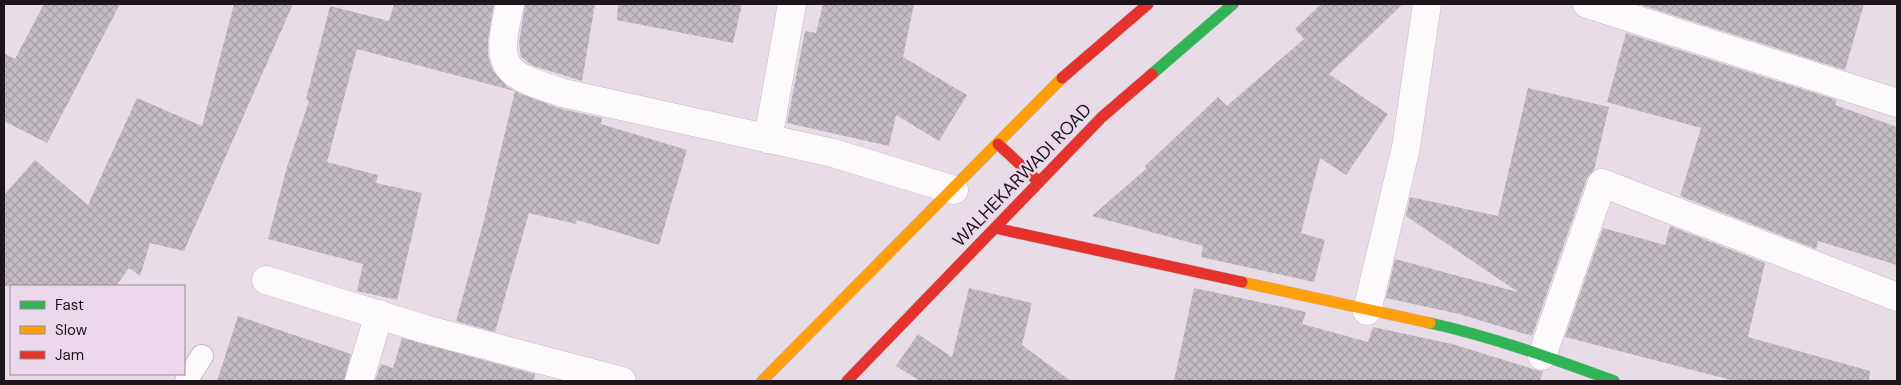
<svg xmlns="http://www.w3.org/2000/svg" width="1901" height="385" viewBox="0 0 1901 385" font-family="'DM Sans',sans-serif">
  <defs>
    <pattern id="building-cross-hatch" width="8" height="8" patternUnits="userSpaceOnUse" patternTransform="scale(1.25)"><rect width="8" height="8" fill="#c4bcc4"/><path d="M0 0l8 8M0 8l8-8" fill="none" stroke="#a8a1a8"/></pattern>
  </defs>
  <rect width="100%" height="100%" fill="#e8dce7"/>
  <g fill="url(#building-cross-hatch)">
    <path d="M 44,4 L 120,4 L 47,143 L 4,121 L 4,53 L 15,59 Z"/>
    <path d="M 234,4 L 293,4 L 184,251 L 150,243 L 140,276 L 129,268 L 116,286 L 4,286 L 4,195 L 35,160 L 88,205 L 137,98 L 202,126 Z"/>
    <path d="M 394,4 L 494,4 L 488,40 L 488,56 L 493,71 L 507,87 L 521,94 L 558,108 L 602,118 L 601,124 L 687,150 L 659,245 L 577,220 L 576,224 L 529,213 L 495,332 L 456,321 L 483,224 L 515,91 L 357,49 L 327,162 L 378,175 L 376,183 L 422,193 L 397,300 L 357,291 L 363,264 L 268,239 L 287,167 L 309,101 L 306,99 L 330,6 L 389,21 Z"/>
    <path d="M 525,4 L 595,4 L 582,81 L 533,66 L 521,57 L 519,43 Z"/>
    <path d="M 618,4 L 742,4 L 733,43 L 617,20 Z"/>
    <path d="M 823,4 L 914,4 L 903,57 L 967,95 L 939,141 L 896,115 L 889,146 L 787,123 L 805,31 L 816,33 Z"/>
    <path d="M 1321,4 L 1403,4 L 1329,74 L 1388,114 L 1346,175 L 1320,158 L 1301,233 L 1325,240 L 1314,282 L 1201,257 L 1203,246 L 1092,216 L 1147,168 L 1145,166 L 1218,97 L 1227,106 L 1304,39 L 1295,29 Z"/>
    <path d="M 1638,4 L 1864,4 L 1845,70 Z"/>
    <path d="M 1626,33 L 1837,100 L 1835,105 L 1897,127 L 1897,265 L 1818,241 L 1816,249 L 1680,196 L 1701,128 L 1607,102 Z"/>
    <path d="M 1528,88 L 1609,107 L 1594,170 L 1587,178 L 1532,336 L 1459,314 L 1386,298 L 1395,259 L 1518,292 L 1406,216 L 1410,197 L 1498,216 Z"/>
    <path d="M 1670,226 L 1765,263 L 1748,337 L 1870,371 L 1869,381 L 1735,381 L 1565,337 L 1603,228 L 1665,245 Z"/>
    <path d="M 969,288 L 1032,303 L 1022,345 L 1071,381 L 920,381 L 896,366 L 918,334 L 952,357 Z"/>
    <path d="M 1194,288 L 1306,312 L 1302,324 L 1368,342 L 1373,327 L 1452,344 L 1543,372 L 1540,381 L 1174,381 Z"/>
    <path d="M 238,316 L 351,354 L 344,381 L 217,381 Z"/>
    <path d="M 402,338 L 535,374 L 534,381 L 375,381 L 381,364 L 393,368 Z"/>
  </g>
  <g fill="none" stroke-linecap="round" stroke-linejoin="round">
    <defs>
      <path id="lane" d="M 186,381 L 202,356"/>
      <g id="street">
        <path d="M 510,4 C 495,69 501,73 563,93 L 833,153 L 954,190"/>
        <path d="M 1587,4 L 1897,103"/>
        <path d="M 768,139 L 792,4"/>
        <path d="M 266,280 L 428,330 L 622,381"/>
        <path d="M 1367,311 L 1406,147 L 1427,4"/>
        <path d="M 1542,356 L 1602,183 L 1897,297"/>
        <path d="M 359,381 L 379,314"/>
      </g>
      <g id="fast">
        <path d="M 1152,74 L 1233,4"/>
        <path d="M 1430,323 C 1493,337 1554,359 1614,381"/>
      </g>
      <g id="slow">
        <path d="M 1242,282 L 1430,323"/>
        <path d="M 762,381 L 1062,78"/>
      </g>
      <g id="jam">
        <path d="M 1062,78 L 1148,4"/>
        <path d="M 998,144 L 1039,182"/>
        <path d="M 995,228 L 1242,282"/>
        <path d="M 847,381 L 1102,117 L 1152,74"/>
      </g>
    </defs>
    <use href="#lane" stroke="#c4bbc3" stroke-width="24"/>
    <use href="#street" stroke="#c4bbc3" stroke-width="29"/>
    <use href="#fast" stroke="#c4bbc3" stroke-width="12"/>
    <use href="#slow" stroke="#c4bbc3" stroke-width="12"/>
    <use href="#jam" stroke="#c4bbc3" stroke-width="12"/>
    <use href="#lane" stroke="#fcfafb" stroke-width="22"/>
    <use href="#street" stroke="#fcfafb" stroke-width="28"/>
    <use href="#fast" stroke="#30b455" stroke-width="11"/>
    <use href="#slow" stroke="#ff9f0a" stroke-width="11"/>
    <use href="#jam" stroke="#e5322d" stroke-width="11"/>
  </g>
  <g text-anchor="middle" stroke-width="4.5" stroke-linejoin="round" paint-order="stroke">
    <g font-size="18" fill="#1c161c" stroke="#ecd8eb">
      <text transform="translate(1022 175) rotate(-46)" y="6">WALHEKARWADI ROAD</text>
    </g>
  </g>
  <rect width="1901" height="385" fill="none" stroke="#1c161c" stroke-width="10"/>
  <rect x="10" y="285" width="175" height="90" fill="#ecd8eb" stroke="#998a98"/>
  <rect x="20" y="301" width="25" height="8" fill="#30b455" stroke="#998a98"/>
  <text x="55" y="310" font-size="15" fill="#1c161c">Fast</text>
  <rect x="20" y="326" width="25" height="8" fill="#ff9f0a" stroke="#998a98"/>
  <text x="55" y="335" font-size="15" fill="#1c161c">Slow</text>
  <rect x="20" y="351" width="25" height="8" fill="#e5322d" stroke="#998a98"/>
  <text x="55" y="360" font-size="15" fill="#1c161c">Jam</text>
</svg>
